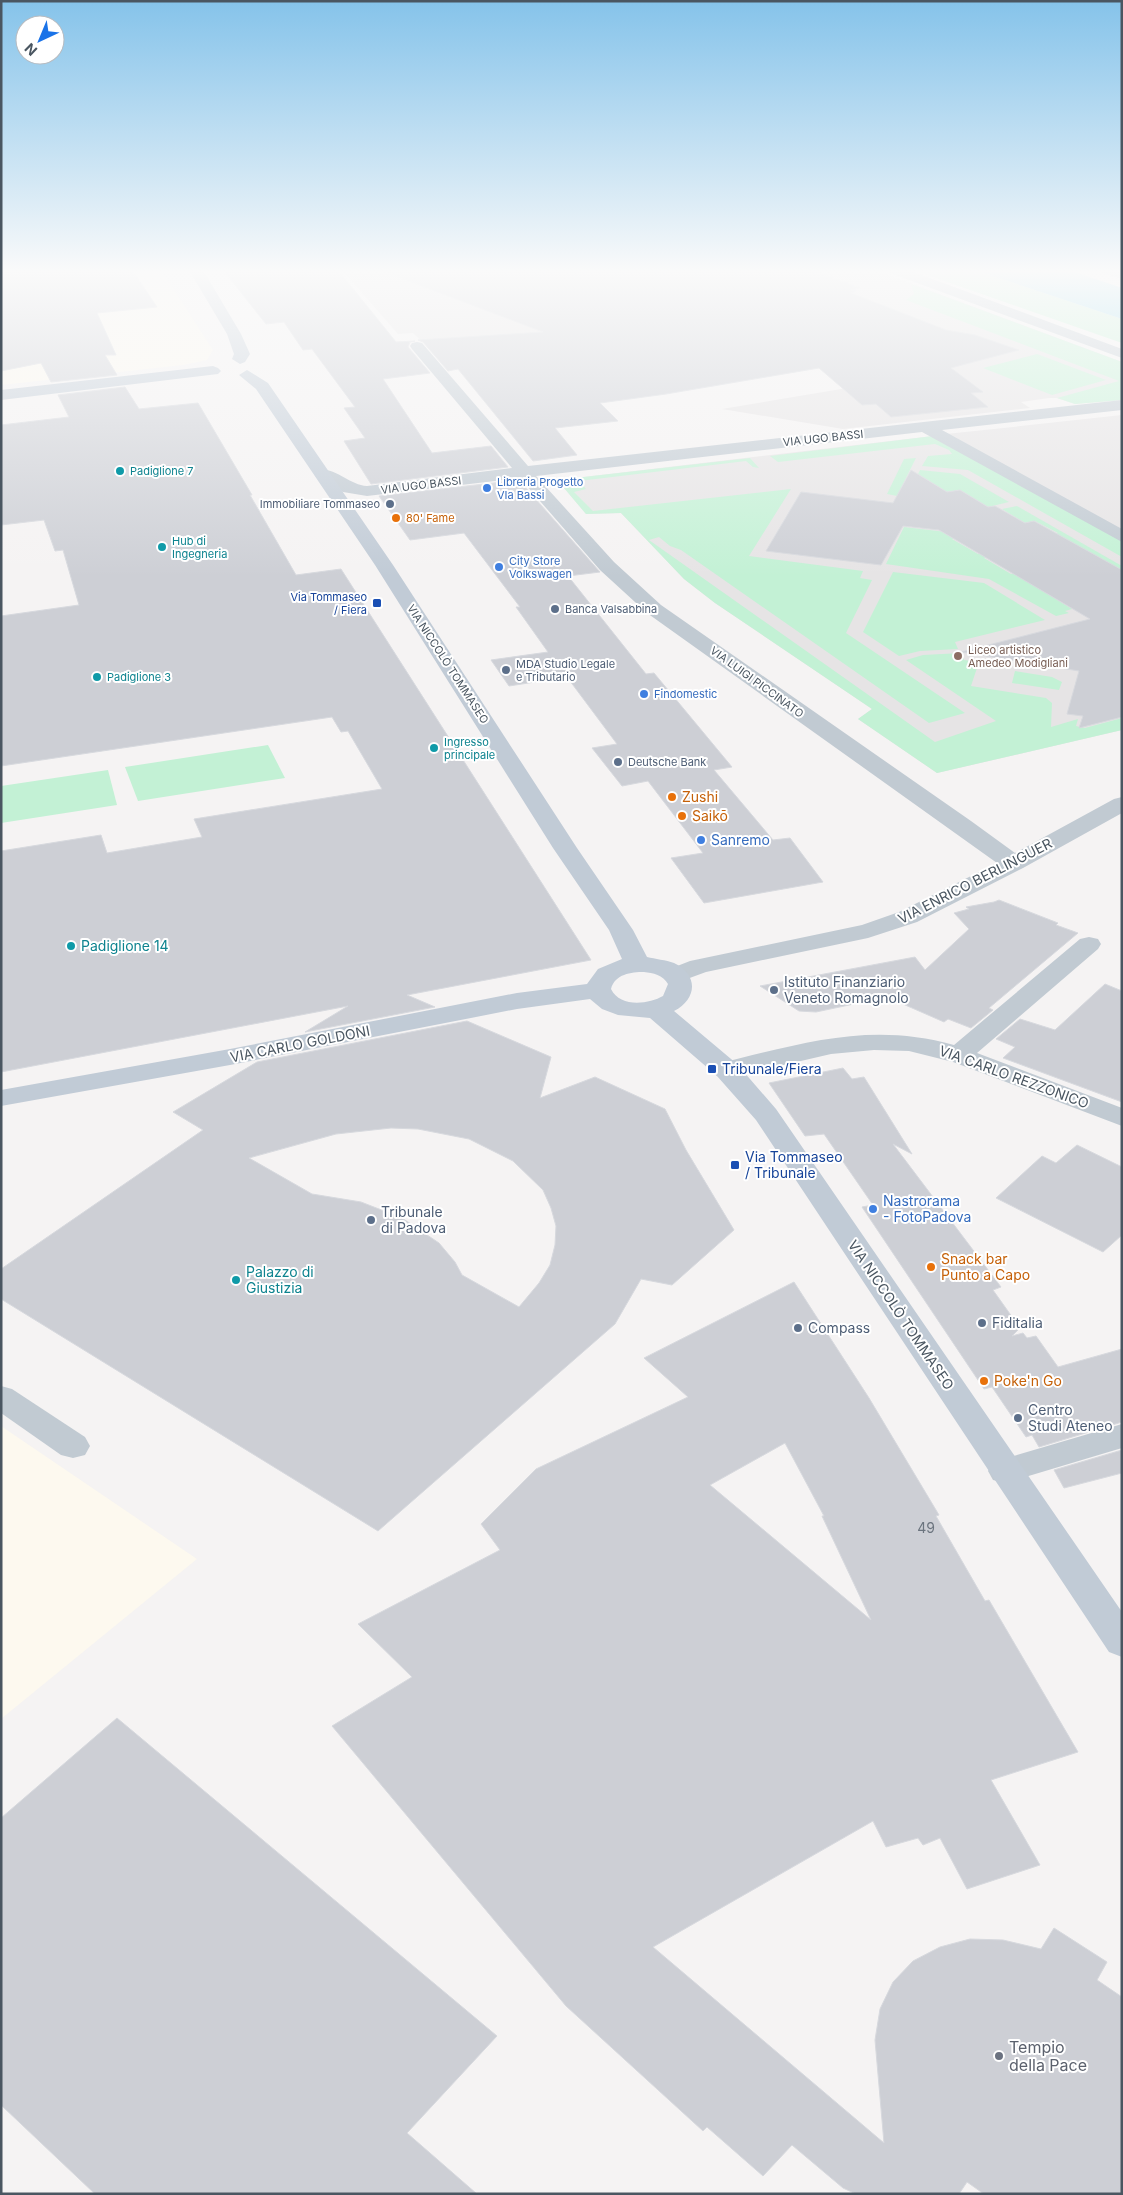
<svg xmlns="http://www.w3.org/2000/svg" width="1123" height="2195" viewBox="0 0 1123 2195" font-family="Inter,sans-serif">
  <rect width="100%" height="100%" fill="#f5f3f3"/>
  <g fill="#fdf9ef">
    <path d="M 27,270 L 161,270 L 213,350 L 207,360 L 183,365 L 1,385 L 1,294 L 32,291 Z"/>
    <path d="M 1,1426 L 197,1559 L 1,1719 Z"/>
  </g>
  <g fill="#e6e4e5">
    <path d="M 342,270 L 875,270 L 1122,362 L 1122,400 L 1075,404 L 1057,398 L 1049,398 L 1021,402 L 1030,408 L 843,429 L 722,409 L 883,382 L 889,371 L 426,345 L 413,333 L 398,334 Z"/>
    <path d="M 1122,415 L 1122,533 L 946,434 L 994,429 Z"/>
    <path d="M 933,436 L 1122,541 L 1122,730 L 937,773 L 858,719 L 872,709 L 715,603 L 684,579 L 621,513 L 586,514 L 564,488 L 572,487 L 566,479 Z"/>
  </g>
  <g fill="#c3f1d5">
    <path d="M 913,270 L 975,270 L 1122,319 L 1122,343 Z"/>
    <path d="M 911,284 L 1122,362 L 1122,400 L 1075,404 L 1057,398 L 1119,381 L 906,300 L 914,294 Z"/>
    <path d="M 1037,354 L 1106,380 L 1052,395 L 983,368 Z"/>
    <path d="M 933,436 L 1122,541 L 1122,557 L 968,470 L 922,466 L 928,456 L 952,454 L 949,450 L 935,444 L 778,462 L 770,456 Z"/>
    <path d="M 750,458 L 759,468 L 753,467 L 746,461 L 579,481 L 586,489 L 574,492 L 593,511 L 791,489 L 749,556 L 863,571 L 860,578 L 872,580 L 846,633 L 965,713 L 929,723 L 681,550 L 670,546 L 659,537 L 649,540 L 935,742 L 996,721 L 906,660 L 923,655 L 961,653 L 964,660 L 979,662 L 971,686 L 1046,698 L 1052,703 L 1051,727 L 1078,719 L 1076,726 L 1085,728 L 1122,718 L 1122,730 L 937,773 L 858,719 L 872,709 L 715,603 L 684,579 L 621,513 L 586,514 L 564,488 L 572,487 L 566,479 Z"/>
    <path d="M 916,458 L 897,496 L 887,494 L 904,459 Z"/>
    <path d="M 920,470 L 960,474 L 1009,502 L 988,507 L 960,490 L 947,492 L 918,474 Z"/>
    <path d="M 1017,506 L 1122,566 L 1122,570 L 1049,537 L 1058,533 L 1035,521 L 1025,523 L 1002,509 Z"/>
    <path d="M 904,527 L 955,533 L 961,536 L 952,539 L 978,554 L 992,551 L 998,554 L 984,558 L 1011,574 L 1021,572 L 1057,593 L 1049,595 L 1072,609 L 1065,611 L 1069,613 L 1056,616 L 989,579 L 886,564 Z"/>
    <path d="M 893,572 L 984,583 L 1045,620 L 955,642 L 958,649 L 920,651 L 899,656 L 863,632 Z"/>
    <path d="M 1015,671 L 1052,677 L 1062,682 L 1059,690 L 1012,683 Z"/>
    <path d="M 268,745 L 285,778 L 138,801 L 125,767 Z"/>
    <path d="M 108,770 L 117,805 L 1,823 L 1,786 Z"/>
  </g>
  <path fill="#90daee" d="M 975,270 L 1069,270 L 1122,288 L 1122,319 Z"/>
  <g fill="#cdcfd5" stroke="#d7d9de" fill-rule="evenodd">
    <path d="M 1,270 L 132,270 L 157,307 L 97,313 L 116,355 L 105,355 L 117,375 L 51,382 L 41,363 L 1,371 Z"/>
    <path d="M 223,270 L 338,270 L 396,342 L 415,341 L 410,342 L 408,347 L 430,373 L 383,379 L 432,453 L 491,446 L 508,467 L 371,484 L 344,441 L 365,438 L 344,408 L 355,407 L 312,349 L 303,350 L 284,322 L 266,324 Z"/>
    <path d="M 387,270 L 812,270 L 860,288 L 851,290 L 856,291 L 851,293 L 946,330 L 975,335 L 1019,350 L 951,368 L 983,392 L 971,393 L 988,407 L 891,417 L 876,404 L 862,405 L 819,368 L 666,394 L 600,403 L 618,421 L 555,428 L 577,455 L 533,461 L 458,369 L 448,371 L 423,342 L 418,340 L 543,332 L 387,273 Z"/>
    <path d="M 125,387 L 139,409 L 198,403 L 252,495 L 250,495 L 296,575 L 341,569 L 591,960 L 407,995 L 435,1007 L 305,1032 L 348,1006 L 1,1072 L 1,851 L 101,835 L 107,853 L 202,837 L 194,819 L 382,789 L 348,731 L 341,732 L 332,717 L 1,766 L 1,616 L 79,605 L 63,550 L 55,551 L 44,520 L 1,525 L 1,425 L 69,417 L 58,395 Z"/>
    <path d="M 911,470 L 947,492 L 960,490 L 988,507 L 995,506 L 1025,523 L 1034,521 L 1122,570 L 1122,717 L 1079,728 L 1083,716 L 1067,714 L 1079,671 L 961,652 L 1090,619 L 939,530 L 903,526 L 881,565 L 766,551 L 801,492 L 893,503 Z"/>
    <path d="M 519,480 L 600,572 L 568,576 L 646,674 L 654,673 L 732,767 L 714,770 L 773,840 L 790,838 L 823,882 L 704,903 L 671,858 L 703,853 L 648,781 L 622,786 L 592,748 L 617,744 L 567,677 L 509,686 L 491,660 L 548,652 L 516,607 L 520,607 L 464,533 L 410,540 L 379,496 Z"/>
    <path d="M 999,900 L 1058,923 L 1056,925 L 1078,933 L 989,1008 L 993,1010 L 971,1028 L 948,1019 L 944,1022 L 887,997 L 816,1012 L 799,1011 L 760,986 L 915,957 L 925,970 L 969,929 L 954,913 L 969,909 L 966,907 L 994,902 Z"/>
    <path d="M 1105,984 L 1122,991 L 1122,1102 L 1003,1058 L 1015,1047 L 996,1039 L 1020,1019 L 1055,1030 Z"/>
    <path d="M 467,1021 L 551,1057 L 540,1098 L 595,1077 L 665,1109 L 686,1150 L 734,1230 L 672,1285 L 641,1279 L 615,1324 L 378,1531 L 1,1299 L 1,1269 L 203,1130 L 173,1112 L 257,1062 ZM 391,1128 L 418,1129 L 469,1139 L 513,1161 L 543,1190 L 551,1208 L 556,1226 L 555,1245 L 550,1265 L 539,1283 L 519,1307 L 462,1275 L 455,1262 L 439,1243 L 402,1218 L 361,1202 L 312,1194 L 249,1158 L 336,1134 Z"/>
    <path d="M 843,1068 L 852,1079 L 864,1077 L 912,1154 L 893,1144 L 1001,1287 L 993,1290 L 1020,1328 L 1012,1336 L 1023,1333 L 1027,1338 L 1036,1336 L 1058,1367 L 1122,1349 L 1122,1422 L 1039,1447 L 1032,1435 L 1026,1437 L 992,1387 L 984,1389 L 862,1207 L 873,1205 L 824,1134 L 805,1136 L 769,1083 Z"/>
    <path d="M 1077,1145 L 1122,1167 L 1122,1235 L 1103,1252 L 996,1198 L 1042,1156 L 1056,1163 Z"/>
    <path d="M 794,1282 L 869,1398 L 939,1515 L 936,1516 L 985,1601 L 989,1600 L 1078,1752 L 991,1780 L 1040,1865 L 967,1889 L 940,1838 L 923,1845 L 918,1838 L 886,1847 L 873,1821 L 653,1947 L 884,2143 L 875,2040 L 880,2009 L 893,1982 L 913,1961 L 940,1947 L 970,1939 L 1003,1940 L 1041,1949 L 1054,1928 L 1107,1962 L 1097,1980 L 1122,1997 L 1122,2194 L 984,2194 L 967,2182 L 959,2194 L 856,2194 L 843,2188 L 792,2145 L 763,2176 L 707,2127 L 703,2131 L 566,2006 L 332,1726 L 412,1677 L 358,1624 L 500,1550 L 481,1524 L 536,1469 L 688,1397 L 644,1358 ZM 785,1443 L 824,1516 L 822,1516 L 871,1620 L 710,1485 Z"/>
    <path d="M 1122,1450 L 1122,1473 L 1064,1488 L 1054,1470 Z"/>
    <path d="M 117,1718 L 497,2036 L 407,2133 L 477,2194 L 95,2194 L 1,2105 L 1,1818 Z"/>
  </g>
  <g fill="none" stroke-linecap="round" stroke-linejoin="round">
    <g fill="#c1cad2" fill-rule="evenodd">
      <path d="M 888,270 L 908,270 L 1122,349 L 1122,358 L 890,273 Z"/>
      <path d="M 1100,270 L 1122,270 L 1122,279 L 1102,273 Z"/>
      <path d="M 417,342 L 422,343 L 528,466 L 1122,400 L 1122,410 L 942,430 L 1122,529 L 1122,542 L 922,432 L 536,476 L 614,562 L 661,605 L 971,821 L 1015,853 L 1114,799 L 1122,797 L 1122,813 L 1023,868 L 917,922 L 868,938 L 706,972 L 676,983 L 667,980 L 663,975 L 667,970 L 690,961 L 862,925 L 899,912 L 997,863 L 647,613 L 600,570 L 520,478 L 367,496 L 343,492 L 317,478 L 314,474 L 317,470 C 335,466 349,485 367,486 L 512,468 L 412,349 L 410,346 L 412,343 Z"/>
      <path d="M 1089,937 L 1098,939 L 1101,944 L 1098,949 L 977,1053 L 1122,1108 L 1122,1126 L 953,1062 L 909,1051 L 874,1050 L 831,1054 L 727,1078 L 717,1076 L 713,1070 L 717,1064 C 800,1044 869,1021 954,1045 L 1080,939 Z"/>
      <path d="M 1,1386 L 12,1389 L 85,1437 L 90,1446 L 85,1455 L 73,1458 L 61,1455 L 1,1413 Z"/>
      <path d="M 1122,1424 L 1122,1448 L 1005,1483 L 993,1480 L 988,1471 L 993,1462 Z"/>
    </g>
    <g fill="#c1cbd6" fill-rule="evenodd">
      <path d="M 189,270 L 203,270 L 241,334 L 250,354 L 245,362 L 240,364 L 232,359 L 234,354 L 227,334 Z"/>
      <path d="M 213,366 L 218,368 L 221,371 L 218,374 L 1,400 L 1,390 Z"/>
      <path d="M 247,370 L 268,383 L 393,565 L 577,848 L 633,930 L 647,957 C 655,959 666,960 674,963 C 699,975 697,999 674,1011 L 737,1064 L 776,1109 L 1122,1612 L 1122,1657 L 1109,1652 L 756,1120 L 717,1076 L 650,1018 L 618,1015 L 602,1009 L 590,999 L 517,1009 L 230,1065 L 1,1106 L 1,1090 L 230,1049 L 517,993 L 587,984 L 598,969 L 622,959 L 609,930 L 553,848 L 375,565 L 256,389 L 239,375 ZM 644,972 C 653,973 663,975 668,984 L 663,996 C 649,1004 620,1008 611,989 C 615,974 631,972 644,972 Z"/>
    </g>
  </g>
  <linearGradient id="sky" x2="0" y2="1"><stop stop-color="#85c3ea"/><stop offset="0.47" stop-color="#fafafa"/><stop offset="1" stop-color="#fafafa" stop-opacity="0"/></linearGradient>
  <rect width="1123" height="577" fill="url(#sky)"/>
  <g fill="#0f9aa8" stroke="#fff" stroke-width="2">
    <circle cx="120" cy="471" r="5"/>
    <circle cx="162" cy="547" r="5"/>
    <circle cx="97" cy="677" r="5"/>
    <circle cx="434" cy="748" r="5"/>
    <circle cx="71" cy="946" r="5"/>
    <circle cx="236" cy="1280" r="5"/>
  </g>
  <g fill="#3f7fe0" stroke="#fff" stroke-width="2">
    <circle cx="487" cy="488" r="5"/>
    <circle cx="499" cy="567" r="5"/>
    <circle cx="644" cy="694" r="5"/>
    <circle cx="701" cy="840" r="5"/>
    <circle cx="873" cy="1209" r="5"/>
  </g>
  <g fill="#5c6f8a" stroke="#fff" stroke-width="2">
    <circle cx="390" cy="504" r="5"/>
    <circle cx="555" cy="609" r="5"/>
    <circle cx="506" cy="670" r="5"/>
    <circle cx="618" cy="762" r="5"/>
    <circle cx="774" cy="990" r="5"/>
    <circle cx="371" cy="1220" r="5"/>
    <circle cx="982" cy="1323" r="5"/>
    <circle cx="798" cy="1328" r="5"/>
    <circle cx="1018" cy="1418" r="5"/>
  </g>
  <g fill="#e8710a" stroke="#fff" stroke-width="2">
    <circle cx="396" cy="518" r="5"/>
    <circle cx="672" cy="797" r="5"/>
    <circle cx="682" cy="816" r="5"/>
    <circle cx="931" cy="1267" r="5"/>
    <circle cx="984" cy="1381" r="5"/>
  </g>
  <g fill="#1a4fb4" stroke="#fff" stroke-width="2">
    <rect x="372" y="598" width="10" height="10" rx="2.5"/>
    <rect x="707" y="1064" width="10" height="10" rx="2.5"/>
    <rect x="730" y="1160" width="10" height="10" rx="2.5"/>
  </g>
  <circle fill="#8d6e63" stroke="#fff" stroke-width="2" cx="958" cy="656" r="5"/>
  <circle fill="#6b7280" stroke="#fff" stroke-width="2" cx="999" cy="2056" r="5"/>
  <g text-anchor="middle" stroke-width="4" stroke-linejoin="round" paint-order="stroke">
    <g font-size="11" fill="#4a5661" stroke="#fff">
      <text transform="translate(823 438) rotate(-6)" y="4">VIA UGO BASSI</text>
      <text transform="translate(421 485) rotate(-7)" y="4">VIA UGO BASSI</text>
      <text transform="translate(448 664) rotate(57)" y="4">VIA NICCOLÒ TOMMASEO</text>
      <text transform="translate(757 682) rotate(36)" y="4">VIA LUIGI PICCINATO</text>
    </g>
    <g font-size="11" fill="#0d838f" stroke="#fff" text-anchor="start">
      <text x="130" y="475">Padiglione 7</text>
      <text x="172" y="545">Hub di<tspan x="172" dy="13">Ingegneria</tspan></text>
      <text x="107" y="681">Padiglione 3</text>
      <text x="444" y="746">Ingresso<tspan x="444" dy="13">principale</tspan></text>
    </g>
    <g font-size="11" fill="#366cbe" stroke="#fff" text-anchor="start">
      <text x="497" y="486">Libreria Progetto<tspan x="497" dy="13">VIa Bassi</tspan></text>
      <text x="509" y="565">City Store<tspan x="509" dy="13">Volkswagen</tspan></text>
      <text x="654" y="698">Findomestic</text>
    </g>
    <g font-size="11" fill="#4e5e75" stroke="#fff" text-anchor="start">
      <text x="380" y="508" text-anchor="end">Immobiliare Tommaseo</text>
      <text x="565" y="613">Banca Valsabbina</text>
      <text x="516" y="668">MDA Studio Legale<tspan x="516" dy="13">e Tributario</tspan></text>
      <text x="628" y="766">Deutsche Bank</text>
    </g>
    <g font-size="11" fill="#c56008" stroke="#fff" text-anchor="start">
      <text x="406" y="522">80' Fame</text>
    </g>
    <g font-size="11" fill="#164399" stroke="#fff" text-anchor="end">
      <text x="367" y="601">Via Tommaseo<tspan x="367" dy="13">/ Fiera</tspan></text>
    </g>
    <g font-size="11" fill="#785e54" stroke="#fff" text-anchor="start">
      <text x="968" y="654">Liceo artistico<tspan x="968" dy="13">Amedeo Modigliani</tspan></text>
    </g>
    <g font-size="14" fill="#c56008" stroke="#fff" text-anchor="start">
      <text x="682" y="802">Zushi</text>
      <text x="692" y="821">Saikō</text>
      <text x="941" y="1264">Snack bar<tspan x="941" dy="16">Punto a Capo</tspan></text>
      <text x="994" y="1386">Poke'n Go</text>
    </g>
    <g font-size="14" fill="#366cbe" stroke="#fff" text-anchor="start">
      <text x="711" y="845">Sanremo</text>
      <text x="883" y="1206">Nastrorama<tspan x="883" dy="16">- FotoPadova</tspan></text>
    </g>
    <g font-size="14" fill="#4a5661" stroke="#fff">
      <text transform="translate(975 881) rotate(-27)" y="5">VIA ENRICO BERLINGUER</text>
      <text transform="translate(300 1044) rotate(-11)" y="5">VIA CARLO GOLDONI</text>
      <text transform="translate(1014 1077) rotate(20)" y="5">VIA CARLO REZZONICO</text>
      <text transform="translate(901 1315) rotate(56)" y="5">VIA NICCOLÒ TOMMASEO</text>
    </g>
    <g font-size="14" fill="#0d838f" stroke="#fff" text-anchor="start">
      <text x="81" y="951">Padiglione 14</text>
      <text x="246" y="1277">Palazzo di<tspan x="246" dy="16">Giustizia</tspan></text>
    </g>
    <g font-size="14" fill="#4e5e75" stroke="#fff" text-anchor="start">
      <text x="784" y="987">Istituto Finanziario<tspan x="784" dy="16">Veneto Romagnolo</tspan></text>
      <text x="381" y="1217">Tribunale<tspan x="381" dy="16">di Padova</tspan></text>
      <text x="992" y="1328">Fiditalia</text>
      <text x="808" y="1333">Compass</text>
      <text x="1028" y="1415">Centro<tspan x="1028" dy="16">Studi Ateneo</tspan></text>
    </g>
    <g font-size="14" fill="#164399" stroke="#fff" text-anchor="start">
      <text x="722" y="1074">Tribunale/Fiera</text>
      <text x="745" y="1162">Via Tommaseo<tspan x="745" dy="16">/ Tribunale</tspan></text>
    </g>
    <g font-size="14" fill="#6b747e">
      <text x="926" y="1533">49</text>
    </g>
    <g font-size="16" fill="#5b616d" stroke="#fff" text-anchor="start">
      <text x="1009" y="2053">Tempio<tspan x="1009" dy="18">della Pace</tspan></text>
    </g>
  </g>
  <rect width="1123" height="2195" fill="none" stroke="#4a5661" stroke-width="5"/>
  <g transform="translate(40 40) rotate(224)"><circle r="24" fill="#ffffff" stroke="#b7bbc0"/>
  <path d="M0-4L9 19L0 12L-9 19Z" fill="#1a73e8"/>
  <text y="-8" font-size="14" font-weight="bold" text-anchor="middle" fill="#4a5661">N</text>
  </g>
</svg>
